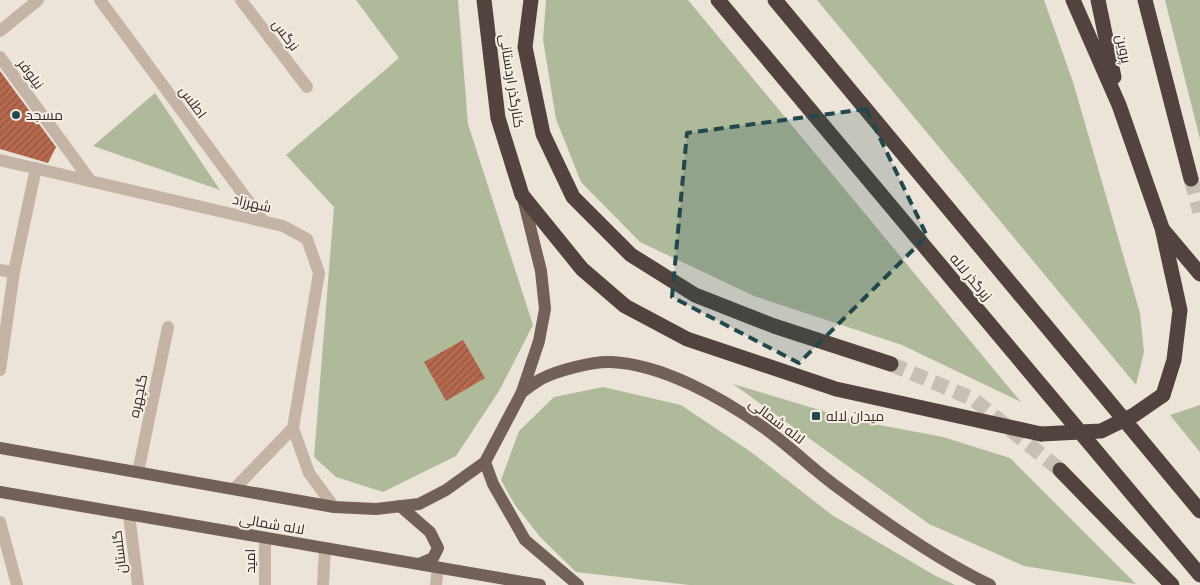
<svg xmlns="http://www.w3.org/2000/svg" width="1200" height="585" viewBox="0 0 1200 585" font-family="Roboto,Cairo,sans-serif">
  <defs>
    <pattern id="building-hatch" width="6" height="6" patternUnits="userSpaceOnUse" patternTransform="scale(1.25)"><rect width="6" height="6" fill="#b6694e"/><path d="M-1 1l2-2M0 6l6-6M5 7l2-2" fill="none" stroke="#955741"/></pattern>
  </defs>
  <rect width="100%" height="100%" fill="#ede4d9"/>
  <g fill="#afba9b">
    <path d="M 356,0 L 458,0 L 468,124 L 533,325 L 499,391 L 456,456 L 383,492 L 336,477 L 314,457 L 334,207 L 286,155 L 399,58 Z"/>
    <path d="M 546,0 L 688,0 L 1021,402 L 902,345 L 754,296 L 640,242 L 581,182 L 556,119 L 543,40 Z"/>
    <path d="M 817,0 L 1044,0 L 1073,82 L 1140,313 L 1144,352 L 1136,385 Z"/>
    <path d="M 1165,0 L 1200,0 L 1200,139 Z"/>
    <path d="M 155,93 L 220,190 L 93,146 Z"/>
    <path d="M 733,384 L 853,420 L 943,437 L 1010,458 L 1136,584 L 1024,566 L 929,524 Z"/>
    <path d="M 603,387 L 681,405 L 751,452 L 832,515 L 934,575 L 955,585 L 689,585 L 576,572 L 541,538 L 515,505 L 501,480 L 519,431 L 554,397 Z"/>
    <path d="M 1200,405 L 1200,452 L 1170,415 Z"/>
  </g>
  <g fill="url(#building-hatch)">
    <path d="M 0,71 L 56,147 L 48,163 L 0,149 Z"/>
    <path d="M 463,340 L 485,378 L 446,401 L 424,362 Z"/>
  </g>
  <g fill="none" stroke-linecap="round" stroke-linejoin="round">
    <g stroke="#c7bfb5" stroke-width="15" stroke-dasharray="15 8" stroke-linecap="butt">
      <path d="M 1191,179 L 1200,212"/>
      <path d="M 891,364 L 973,399 L 1060,470"/>
    </g>
    <g stroke="#c3b4a7" stroke-width="12">
      <path d="M 100,0 L 263,221"/>
      <path d="M 241,0 L 307,87"/>
      <path d="M 0,31 L 38,0"/>
      <path d="M 0,57 L 90,180"/>
      <path d="M 0,160 L 283,226 L 307,239 L 319,273 L 293,428"/>
      <path d="M 0,270 L 14,272"/>
      <path d="M 0,370 L 14,272 L 36,168"/>
      <path d="M 138,472 L 168,327"/>
      <path d="M 235,488 L 293,428 L 309,473 L 334,507"/>
      <path d="M 129,515 L 138,585"/>
      <path d="M 0,522 L 17,585"/>
      <path d="M 265,538 L 265,585"/>
      <path d="M 323,585 L 325,548"/>
      <path d="M 436,585 L 438,567"/>
    </g>
    <g stroke="#716159" stroke-width="12">
      <path d="M 522,392 C 528,388 534,383 541,379 C 556,371 593,361 611,362 C 662,364 722,398 763,427 C 790,446 813,470 840,489 C 884,522 940,561 990,585"/>
      <path d="M 0,448 L 334,507 L 376,509 L 419,504 L 446,490 L 485,462 L 522,392 L 539,341 L 545,309 L 541,271 L 523,198"/>
      <path d="M 485,462 L 493,484 L 525,540 L 578,585"/>
      <path d="M 0,492 L 540,585"/>
      <path d="M 400,506 L 430,532 L 438,548 L 433,558 L 419,564"/>
    </g>
    <g stroke="#51443e" stroke-width="15">
      <path d="M 484,0 L 498,118 L 522,195 L 582,269 L 625,306 L 687,339 L 836,389 L 1041,434"/>
      <path d="M 531,0 L 525,47 L 543,134 L 573,197 L 631,255 L 695,295 L 774,326 L 891,364"/>
      <path d="M 718,0 L 1200,575"/>
      <path d="M 775,0 L 1200,511"/>
      <path d="M 1073,0 L 1119,105 L 1162,228 L 1180,310 L 1174,360 L 1163,395"/>
      <path d="M 1098,0 L 1114,77"/>
      <path d="M 1145,0 L 1191,179"/>
      <path d="M 1164,231 L 1200,274"/>
      <path d="M 1060,470 L 1172,585"/>
    </g>
    <path stroke="#51443e" stroke-width="15" d="M 1041,434 L 1101,431 L 1134,415 L 1163,395"/>
  </g>
  <path fill="#21494d" fill-opacity="0.2" stroke="#21494d" stroke-width="4" stroke-dasharray="10 6" stroke-linejoin="round" d="M 866,109 L 927,236 L 799,363 L 672,297 L 687,133 Z"/>
  <g fill="#21494d" stroke="#f6eee4" stroke-width="2">
    <circle cx="16" cy="115" r="5"/>
    <rect x="811" y="411" width="10" height="10" rx="2.5"/>
  </g>
  <g text-anchor="middle" stroke-width="4" stroke-linejoin="round" paint-order="stroke">
    <g font-size="14" fill="#312a26" stroke="#f6eee4">
      <text transform="translate(286 35) rotate(53)" y="5">نرگس</text>
      <text transform="translate(1124 49) rotate(78)" y="5">پروین</text>
      <text transform="translate(31 74) rotate(54)" y="5">نیلوفر</text>
      <text transform="translate(512 81) rotate(81)" y="5">کنارگذر اردستانی</text>
      <text transform="translate(193 102) rotate(54)" y="5">اطلس</text>
      <text transform="translate(252 203) rotate(13)" y="5">شهرزاد</text>
      <text transform="translate(971 277) rotate(50)" y="5">زیرگذر لاله</text>
      <text transform="translate(138 396) rotate(-78)" y="5">گلچهره</text>
      <text transform="translate(777 421) rotate(37)" y="5">لاله شمالی</text>
      <text transform="translate(272 524) rotate(10)" y="5">لاله شمالی</text>
      <text transform="translate(119 552) rotate(-97)" y="5">گلستان</text>
      <text transform="translate(250 561) rotate(-90)" y="5">امید</text>
    </g>
    <g font-size="14" fill="#312a26" stroke="#f6eee4" text-anchor="start">
      <text x="26" y="120">مسجد</text>
      <text x="826" y="421">میدان لاله</text>
    </g>
  </g>
</svg>
